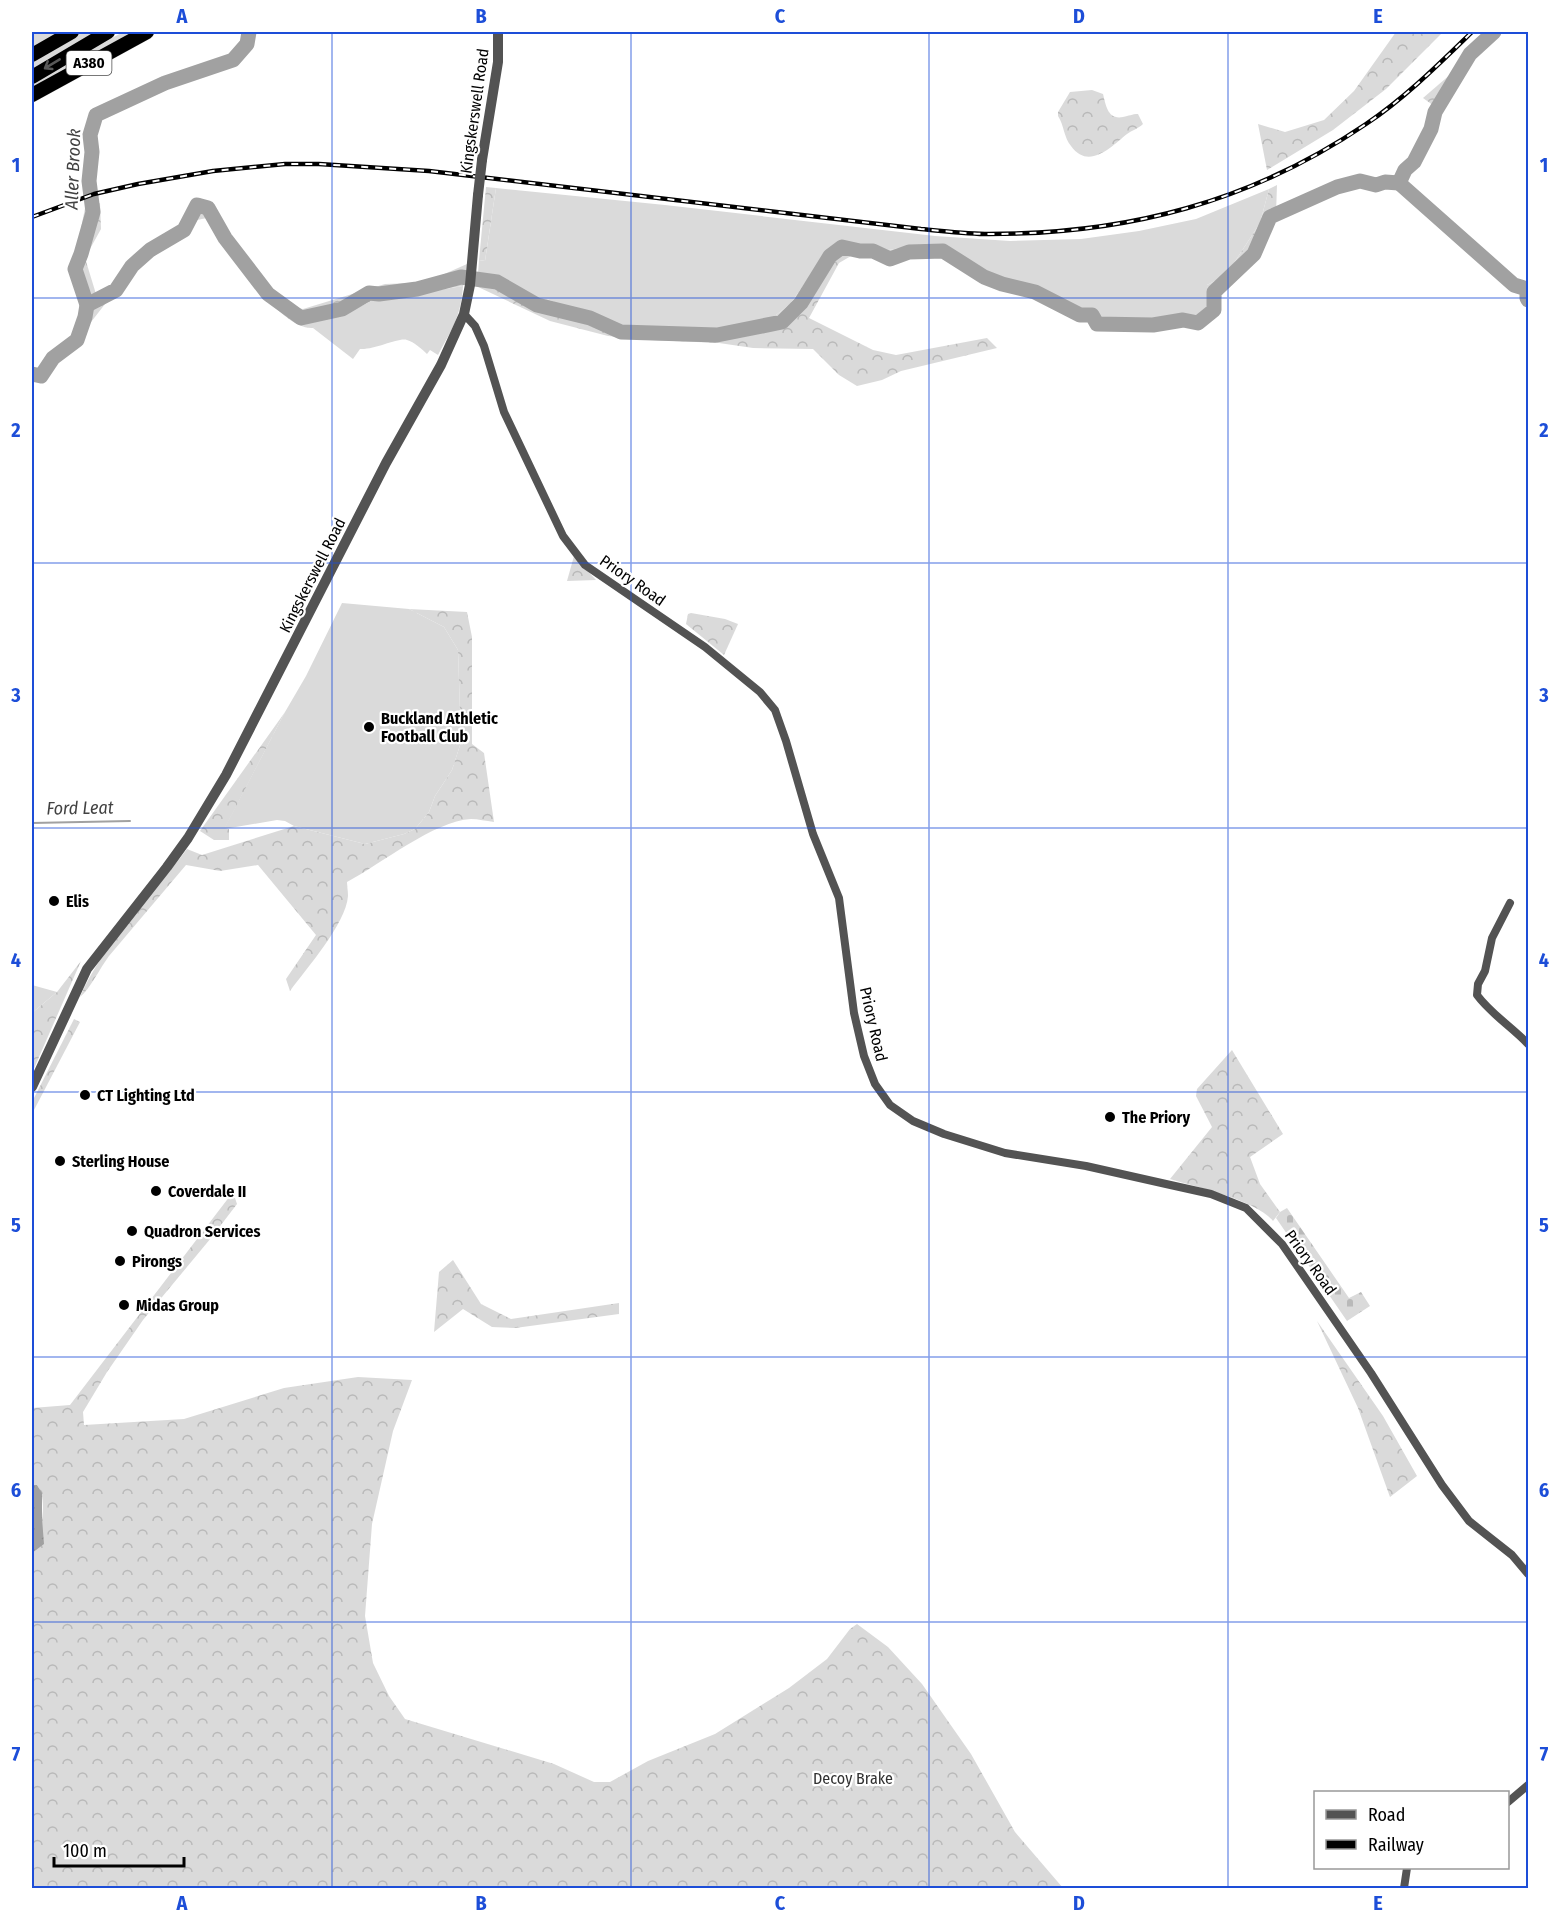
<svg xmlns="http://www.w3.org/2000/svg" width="1560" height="1920" viewBox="0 0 1560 1920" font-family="'Fira Sans Condensed',sans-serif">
  <defs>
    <pattern id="forest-crowns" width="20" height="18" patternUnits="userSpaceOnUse" patternTransform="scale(1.5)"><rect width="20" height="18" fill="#dadada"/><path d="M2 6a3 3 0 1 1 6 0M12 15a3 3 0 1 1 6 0" fill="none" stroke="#b9b9b9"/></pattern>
    <pattern id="cemetery-stones" width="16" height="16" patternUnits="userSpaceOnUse" patternTransform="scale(1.5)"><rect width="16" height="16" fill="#dadada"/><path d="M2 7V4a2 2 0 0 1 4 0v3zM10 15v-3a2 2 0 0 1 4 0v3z" fill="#b9b9b9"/></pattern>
    <pattern id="water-ripples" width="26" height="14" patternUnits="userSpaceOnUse" patternTransform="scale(1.5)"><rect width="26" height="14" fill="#a1a1a1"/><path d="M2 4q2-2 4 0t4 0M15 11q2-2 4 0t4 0" fill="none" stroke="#898989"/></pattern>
  </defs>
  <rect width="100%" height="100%" fill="#fff"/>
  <g fill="#dadada">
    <path d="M 32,32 L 65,32 L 32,51 Z"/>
    <path d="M 82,32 L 100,32 L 32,71 L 32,60 Z"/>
    <path d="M 123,32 L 145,32 L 32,89 L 32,82 Z"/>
    <path d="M 496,188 L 665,205 L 935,236 L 1010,241 L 1081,239 L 1139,231 L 1196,219 L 1269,189 L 1260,223 L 1232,266 L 1225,276 L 1207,285 L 1208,317 L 1198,323 L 1183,320 L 1153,325 L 1097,324 L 1092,315 L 1080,315 L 1035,292 L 1002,284 L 984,277 L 943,251 L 933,252 L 914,246 L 888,250 L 840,247 L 831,251 L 813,272 L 790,304 L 771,319 L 755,326 L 619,329 L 547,299 L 530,300 L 492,277 L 478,273 L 479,260 L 485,261 Z"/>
    <path d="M 463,286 C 461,316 452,329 438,355 L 430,350 L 427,354 C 422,349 414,342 407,340 C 399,337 375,350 360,349 L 353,359 L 313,328 L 336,319 L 371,301 Z"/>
    <path d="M 342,603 L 409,609 L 444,627 L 458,650 L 461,742 L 452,770 L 435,796 L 429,812 L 415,829 L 404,834 L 365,844 L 294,826 L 285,821 L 277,820 L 224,829 L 285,712 L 306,676 Z"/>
    <path d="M 32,985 L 57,992 L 32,1013 Z"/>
  </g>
  <g fill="url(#forest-crowns)">
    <path d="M 1396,32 L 1443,32 L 1386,89 L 1333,130 L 1267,170 L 1258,124 L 1285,132 L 1324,120 L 1354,91 Z"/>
    <path d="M 1481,48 L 1441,111 L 1423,98 Z"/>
    <path d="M 1092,90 L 1103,94 C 1106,106 1108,120 1123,117 C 1129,116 1132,114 1138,114 L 1143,124 C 1138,129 1132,130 1127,134 C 1112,146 1089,171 1071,146 C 1064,138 1064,125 1058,116 L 1058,112 L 1070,92 Z"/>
    <path d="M 1277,185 L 1276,214 L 1259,249 L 1224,288 L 1217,313 L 1208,317 L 1207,285 L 1225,276 L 1232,266 L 1260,223 L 1269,189 Z"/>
    <path d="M 486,187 L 496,188 L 485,261 L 479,260 Z"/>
    <path d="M 200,198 L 209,204 L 229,235 L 267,284 L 291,307 L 303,309 L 385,284 L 412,283 L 433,279 L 467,264 L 467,278 L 463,286 C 433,291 400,292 372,301 C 354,307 331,326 313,328 C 278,330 225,244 207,218 L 197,220 L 184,230 L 195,199 Z"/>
    <path d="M 100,203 L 101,229 L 85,258 L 96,294 L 116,290 L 77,340 L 81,305 L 72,274 L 85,208 Z"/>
    <path d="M 914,246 L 933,252 L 909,252 L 890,259 L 851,256 L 839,263 L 809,318 L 873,350 L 896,355 L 987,338 L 997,348 L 901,371 L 882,380 L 857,386 L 839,375 L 813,349 L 753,348 L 719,343 L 651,340 L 608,336 L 550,321 L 476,286 L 478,273 L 492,276 L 530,300 L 547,299 L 619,329 L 663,329 L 712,326 L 755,326 L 771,319 L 790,304 L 813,272 L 830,251 L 840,247 L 888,250 Z"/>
    <path d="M 574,556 L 596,580 L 567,581 Z"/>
    <path d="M 409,609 L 467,612 L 472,637 L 472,744 L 484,753 L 494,822 C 486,821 478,819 471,819 C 434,821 381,864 347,882 C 347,886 348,891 348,896 C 346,924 306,969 290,991 L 286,979 L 316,935 L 258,865 L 220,871 L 186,865 L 109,956 C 100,968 90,989 80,997 C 104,942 151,897 187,849 L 202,855 L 294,826 L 365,844 L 404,834 L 415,829 L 429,812 L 435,796 L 452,770 L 461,742 L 458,650 L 444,627 Z"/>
    <path d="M 691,613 L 725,619 L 738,624 L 724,655 L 686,624 L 688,614 Z"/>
    <path d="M 285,712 L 225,828 L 229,829 L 229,840 L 214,840 L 200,831 Z"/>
    <path d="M 81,961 L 32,1073 L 32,1013 L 57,992 Z"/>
    <path d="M 74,1019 L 80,1022 L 34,1110 L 32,1102 Z"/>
    <path d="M 1232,1050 L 1283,1134 L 1250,1157 L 1260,1184 L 1280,1212 L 1273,1221 C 1256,1200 1196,1187 1170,1179 L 1212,1127 L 1196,1096 L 1197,1089 Z"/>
    <path d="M 233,1192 L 237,1204 L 211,1238 L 143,1320 L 107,1372 L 83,1412 L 84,1425 L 184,1419 L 284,1388 L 358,1377 L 412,1380 L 393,1431 L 372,1524 L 365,1616 L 373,1663 L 389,1696 L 405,1719 L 554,1764 L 594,1782 L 610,1782 L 648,1761 L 715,1734 L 789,1688 L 827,1659 L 850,1629 L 857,1624 L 888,1647 L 922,1684 L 971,1754 L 1015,1832 L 1063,1888 L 32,1888 L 32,1553 C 39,1534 50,1503 37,1485 L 32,1485 L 32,1408 L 70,1405 Z"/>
    <path d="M 453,1260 L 481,1304 L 511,1319 L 619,1303 L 619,1314 L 515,1328 L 492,1327 L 463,1309 L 434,1332 L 439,1272 Z"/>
    <path d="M 1317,1321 L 1383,1416 L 1417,1476 L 1390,1497 L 1358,1408 Z"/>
  </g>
  <path fill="url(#cemetery-stones)" d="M 1287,1208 L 1349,1298 L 1361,1292 L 1370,1306 L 1347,1321 L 1276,1218 L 1280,1212 Z"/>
  <path fill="url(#water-ripples)" d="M 32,1485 L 37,1485 L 42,1493 L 42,1518 L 44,1544 L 32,1553 Z"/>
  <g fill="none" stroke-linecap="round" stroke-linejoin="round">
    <path stroke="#a1a1a1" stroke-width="2" d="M 32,823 L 130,821"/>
    <g stroke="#a1a1a1" stroke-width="15">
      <path d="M 1399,183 L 1514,285 L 1527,289 L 1527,298 L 1528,300"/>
      <path d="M 87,305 L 116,290 L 132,266 L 150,250 L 184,230 L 197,205 L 208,208 L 225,238 L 268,294 L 301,318 L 342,309 L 369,293 L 379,294 L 417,289 L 461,277 L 497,282 L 537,305 L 590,318 L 621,332 L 717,335 L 782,322 L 801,303 L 830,256 L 842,247 L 860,251 L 873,251 L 890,259 L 909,252 L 943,251 L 984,277 L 1002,284 L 1035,292 L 1080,315 L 1092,315 L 1097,324 L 1153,325 L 1183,320 L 1198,323 L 1214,310 L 1214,292 L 1254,254 L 1270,217 L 1337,187 L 1360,181 L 1376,185 L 1385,182 L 1399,183 L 1405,170 L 1414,162 L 1431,129 L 1435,112 L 1470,54 L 1494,32"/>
      <path d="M 32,374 L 41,376 L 53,358 L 77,340 L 85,317 L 87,305 L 75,269 L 81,254 L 93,212 L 89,181 L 92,152 L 90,135 L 96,115 L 165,83 L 233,60 L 247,44 L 249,32"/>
    </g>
    <defs>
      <g id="trunk">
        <path d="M 32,55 L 72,32"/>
        <path d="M 32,77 L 108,32"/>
        <path d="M 32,95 L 147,32"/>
      </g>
    </defs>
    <use href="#trunk" stroke="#dbdbdb" stroke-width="15"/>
    <g stroke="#535353" stroke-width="8">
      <path d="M 464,314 L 475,326 L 484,346 L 504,412 L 563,536 L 585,565 L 705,647 L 760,692 L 775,710 L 786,741 L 813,834 L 839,898 L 854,1013 L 864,1056 L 875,1084 L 890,1105 L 913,1121 L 944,1134 L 1005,1153 L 1086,1166 L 1166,1184 L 1211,1194 L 1246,1208 L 1282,1244 L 1371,1373 L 1442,1485 L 1469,1521 L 1512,1555 L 1528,1574"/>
      <path d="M 1510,903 L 1492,938 L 1485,971 L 1478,984 L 1477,995 C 1491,1014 1512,1027 1528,1044"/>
      <path d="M 1508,1802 L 1528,1785"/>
      <path d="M 1404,1888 L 1407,1868"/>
    </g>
    <g stroke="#535353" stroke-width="10">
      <path d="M 482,160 L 498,62 L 498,32"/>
      <path d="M 32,1087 L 87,969 L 167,867 L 188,838 L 226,775 L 386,463 L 441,365 L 464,314 L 470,285 L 478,195"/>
    </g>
    <use href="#trunk" stroke="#000" stroke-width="14"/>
    <defs>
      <path id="rail" d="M 32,217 L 94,194 L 138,184 L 213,171 L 285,164 L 319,164 L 429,171 L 921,229 C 944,231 967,234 989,234 C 1128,234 1251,202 1366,124 C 1405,98 1439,64 1472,32"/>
    </defs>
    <use href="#rail" stroke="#000" stroke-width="4.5"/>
    <use href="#rail" stroke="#fff" stroke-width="2" stroke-dasharray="7" stroke-linecap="butt"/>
    <path stroke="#535353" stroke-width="10" d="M 478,195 L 482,160"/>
  </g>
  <defs><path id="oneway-shaft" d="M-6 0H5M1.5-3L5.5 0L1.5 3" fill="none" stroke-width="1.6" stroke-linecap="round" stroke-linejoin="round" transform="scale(1.5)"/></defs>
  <use stroke="#595959" href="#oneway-shaft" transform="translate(52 64) rotate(149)"/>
  <path fill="none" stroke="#1d4ed8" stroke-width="1.5" stroke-opacity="0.55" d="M 332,32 L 332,1888M 631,32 L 631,1888M 929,32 L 929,1888M 1228,32 L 1228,1888M 32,298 L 1528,298M 32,563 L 1528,563M 32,828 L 1528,828M 32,1092 L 1528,1092M 32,1357 L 1528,1357M 32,1622 L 1528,1622"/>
  <g fill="#000" stroke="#fff" stroke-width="2">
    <circle cx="369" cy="727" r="6"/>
    <circle cx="54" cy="901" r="6"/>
    <circle cx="85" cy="1095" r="6"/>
    <circle cx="1110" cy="1117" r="6"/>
    <circle cx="60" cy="1161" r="6"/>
    <circle cx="156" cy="1191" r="6"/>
    <circle cx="132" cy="1231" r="6"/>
    <circle cx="120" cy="1261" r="6"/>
    <circle cx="124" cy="1305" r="6"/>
  </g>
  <g text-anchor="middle" stroke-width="4.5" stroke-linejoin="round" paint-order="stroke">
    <rect fill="#fff" stroke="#4c4c4c" stroke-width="1.5" x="66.5" y="51" width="45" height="24" rx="4.5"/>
    <g font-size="15" font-weight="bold" fill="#000">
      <text x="89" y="68">A380</text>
    </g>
    <g font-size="16" fill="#000" stroke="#fff">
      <text transform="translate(474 111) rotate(-82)" y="6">Kingskerswell Road</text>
      <text transform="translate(312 575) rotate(-63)" y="6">Kingskerswell Road</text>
      <text transform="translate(633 580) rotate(35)" y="6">Priory Road</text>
      <text transform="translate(874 1024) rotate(77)" y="6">Priory Road</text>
      <text transform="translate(1311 1262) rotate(54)" y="6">Priory Road</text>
    </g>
    <g font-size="16" font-weight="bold" fill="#000" stroke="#fff" text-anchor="start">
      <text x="381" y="724">Buckland Athletic<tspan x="381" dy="18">Football Club</tspan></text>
      <text x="66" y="907">Elis</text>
      <text x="97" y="1101">CT Lighting Ltd</text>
      <text x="1122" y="1123">The Priory</text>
      <text x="72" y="1167">Sterling House</text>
      <text x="168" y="1197">Coverdale II</text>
      <text x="144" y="1237">Quadron Services</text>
      <text x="132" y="1267">Pirongs</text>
      <text x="136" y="1311">Midas Group</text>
    </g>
    <g font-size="16" fill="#313131" stroke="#fff">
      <text x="853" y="1784">Decoy Brake</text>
    </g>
    <g font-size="18" font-style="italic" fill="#424242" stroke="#fff">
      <text transform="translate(73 169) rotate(-88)" y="6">Aller Brook</text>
      <text transform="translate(80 808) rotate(-1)" y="6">Ford Leat</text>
    </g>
  </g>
  <rect width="1560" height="1920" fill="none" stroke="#ffffff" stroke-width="66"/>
  <rect x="1314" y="1791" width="195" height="78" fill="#ffffff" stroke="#999999" stroke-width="1.5"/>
  <rect x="1326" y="1810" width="30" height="9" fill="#535353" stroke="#999999" stroke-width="1.5"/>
  <text x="1368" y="1821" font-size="18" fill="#000000">Road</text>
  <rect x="1326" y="1840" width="30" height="9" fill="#000000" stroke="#999999" stroke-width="1.5"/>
  <text x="1368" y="1851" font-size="18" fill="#000000">Railway</text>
  <path d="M54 1857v9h130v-9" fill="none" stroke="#000000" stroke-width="3"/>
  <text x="63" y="1857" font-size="18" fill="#000000" stroke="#ffffff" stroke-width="4.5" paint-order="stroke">100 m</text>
  <rect x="33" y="33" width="1494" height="1854" fill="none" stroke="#1d4ed8" stroke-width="2"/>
  <g font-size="20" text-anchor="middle" font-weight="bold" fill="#1d4ed8">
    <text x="182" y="23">A</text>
    <text x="481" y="23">B</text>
    <text x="780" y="23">C</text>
    <text x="1079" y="23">D</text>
    <text x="1378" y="23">E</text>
    <text x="16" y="172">1</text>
    <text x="1544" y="172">1</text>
    <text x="16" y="437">2</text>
    <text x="1544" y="437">2</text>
    <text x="16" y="702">3</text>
    <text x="1544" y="702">3</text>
    <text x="16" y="967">4</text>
    <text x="1544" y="967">4</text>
    <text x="16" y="1232">5</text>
    <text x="1544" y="1232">5</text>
    <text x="16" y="1497">6</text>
    <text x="1544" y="1497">6</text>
    <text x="16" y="1761">7</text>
    <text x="1544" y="1761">7</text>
    <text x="182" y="1910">A</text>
    <text x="481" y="1910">B</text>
    <text x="780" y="1910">C</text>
    <text x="1079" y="1910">D</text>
    <text x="1378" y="1910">E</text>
  </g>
</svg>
